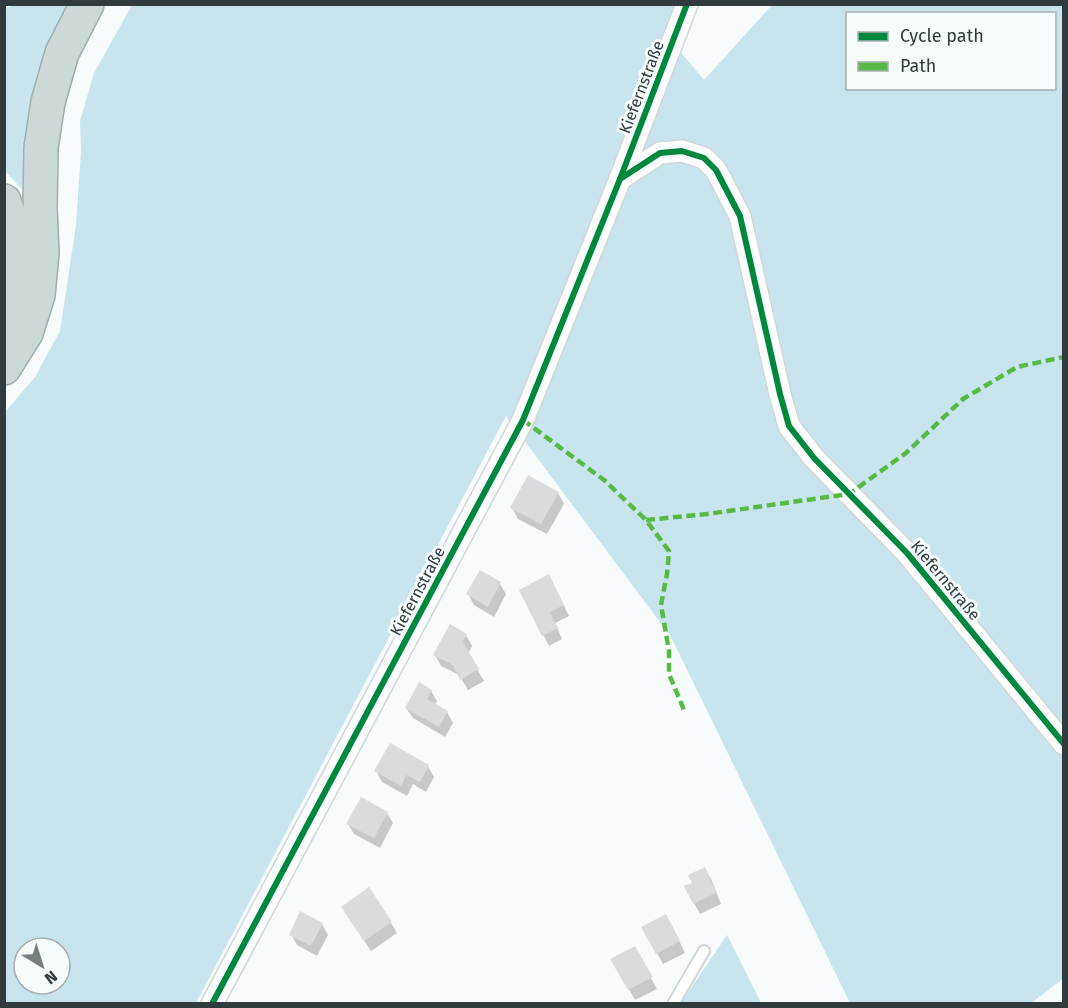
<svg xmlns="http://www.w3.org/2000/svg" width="1068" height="1008" viewBox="0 0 1068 1008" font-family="'Fira Sans',sans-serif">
  <rect width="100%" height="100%" fill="#f8fbfc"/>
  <g fill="#c8e5ee" fill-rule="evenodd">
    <path d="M 13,5 L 73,5 L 37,88 L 22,189 L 5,171 L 5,9 Z"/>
    <path d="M 132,5 L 677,5 L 665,33 L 704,80 L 772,5 L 1063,5 L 1063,979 L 1031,1003 L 850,1003 L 671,637 L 506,416 L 196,1003 L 5,1004 L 5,412 L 35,377 L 60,331 L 76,225 L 81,151 L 80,121 L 94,73 ZM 848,14 L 1054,14 L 1054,88 L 848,88 ZM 24,948 L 60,948 L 60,984 L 24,984 Z"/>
    <path d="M 727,935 L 761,1003 L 681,1003 Z"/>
  </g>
  <g fill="#0003">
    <path d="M 558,493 L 564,504 L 547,534 L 518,519 L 512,508 Z"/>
    <path d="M 500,584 L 506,594 L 494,617 L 474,605 L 468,594 Z"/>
    <path d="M 554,586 L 569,616 L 555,623 L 562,639 L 549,646 L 521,591 Z"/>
    <path d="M 466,635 L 472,646 L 468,654 L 484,681 L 468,690 L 459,675 L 441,666 L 435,655 Z"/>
    <path d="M 431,691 L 437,701 L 435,705 L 447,712 L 453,723 L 445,737 L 413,718 L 406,708 Z"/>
    <path d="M 428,766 L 434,777 L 426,792 L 413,784 L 407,796 L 382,782 L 376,771 Z"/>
    <path d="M 387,813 L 393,823 L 380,848 L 354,834 L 348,824 Z"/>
    <path d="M 705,869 L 711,879 L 721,904 L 700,914 L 694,903 L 694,884 Z"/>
    <path d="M 349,918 L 391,923 L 397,933 L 371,951 Z"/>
    <path d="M 322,924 L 328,935 L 317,956 L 297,945 L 291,934 Z"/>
    <path d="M 672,926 L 685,953 L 663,964 L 643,927 Z"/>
    <path d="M 634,948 L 657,989 L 635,1000 L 612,959 Z"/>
  </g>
  <g fill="#d8dcdf">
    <path d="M 528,475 L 559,492 L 541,524 L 510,508 Z"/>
    <path d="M 480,570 L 501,582 L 488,607 L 466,594 Z"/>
    <path d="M 549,574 L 564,605 L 550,612 L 558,628 L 542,636 L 519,590 Z"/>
    <path d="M 450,624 L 467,634 L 463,642 L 479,669 L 460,680 L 453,665 L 433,655 Z"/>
    <path d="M 419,682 L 432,690 L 427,699 L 448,711 L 439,727 L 405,708 Z"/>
    <path d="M 390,743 L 429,765 L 420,782 L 406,775 L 401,786 L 374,771 Z"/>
    <path d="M 361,797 L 388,812 L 374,838 L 346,824 Z"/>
    <path d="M 705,867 L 716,893 L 693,904 L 684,886 L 692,883 L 688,875 Z"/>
    <path d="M 369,887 L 392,922 L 364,941 L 341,907 Z"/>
    <path d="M 300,911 L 323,923 L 311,946 L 289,935 Z"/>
    <path d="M 666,914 L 680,941 L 656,954 L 641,927 Z"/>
    <path d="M 635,946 L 653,977 L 628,990 L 610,959 Z"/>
  </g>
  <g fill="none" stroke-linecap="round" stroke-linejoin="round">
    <defs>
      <path id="service" d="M 673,1004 L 704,951"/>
      <g id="minor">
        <path d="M 620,179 L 660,153 L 682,151 L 704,158 L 716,170 L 740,216 L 780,394 L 789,426 L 814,458 L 907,553 L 1064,744"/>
        <path d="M 212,1004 L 523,420 L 620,179 L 687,4"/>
      </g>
      <g id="motorway">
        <path d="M 4,201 C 15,228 19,261 13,291 C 11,300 7,309 4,318"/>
        <path d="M 4,368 L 26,333 L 38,295 L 42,253 L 40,208 L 41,148 L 48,102 L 62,53 L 87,4"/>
      </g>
    </defs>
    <use href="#service" stroke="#d1d7d9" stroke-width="14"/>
    <use href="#minor" stroke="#d1d7d9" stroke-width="24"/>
    <use href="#motorway" stroke="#9faeae" stroke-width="36"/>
    <use href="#service" stroke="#fefeff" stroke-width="10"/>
    <use href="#minor" stroke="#fefeff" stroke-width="21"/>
    <use href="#motorway" stroke="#ccd7d7" stroke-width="33"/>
    <g stroke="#58b947" stroke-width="4.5" stroke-dasharray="9 4.5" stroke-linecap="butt">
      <path d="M 523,420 L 604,480 L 646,520 L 669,551 L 667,574 L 661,605 L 669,651 L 669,674 L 684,710"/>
      <path d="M 646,520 L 707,514 L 849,494 L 906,453 L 963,399 L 1017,367 L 1064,357"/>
    </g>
    <defs>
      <g id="cycleway">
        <path d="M 620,179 L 660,153 L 682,151 L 704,158 L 716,170 L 740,216 L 780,394 L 789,426 L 814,458 L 907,553 L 1064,744"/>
        <path d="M 212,1004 L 523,420 L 620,179 L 687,4"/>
      </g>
    </defs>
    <use href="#cycleway" stroke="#f7fcfd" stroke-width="10"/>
    <use href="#cycleway" stroke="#00873e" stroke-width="6"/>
  </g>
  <g text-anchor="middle" stroke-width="6" stroke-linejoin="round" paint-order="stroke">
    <g font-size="16" fill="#313b3d" stroke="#f7fcfd">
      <text transform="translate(641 87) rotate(-69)" y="6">Kiefernstraße</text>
      <text transform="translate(946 580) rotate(50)" y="6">Kiefernstraße</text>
      <text transform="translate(417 591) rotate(-62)" y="6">Kiefernstraße</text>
    </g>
  </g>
  <rect width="1068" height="1008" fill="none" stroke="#313b3d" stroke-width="12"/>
  <rect x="846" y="12" width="210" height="78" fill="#f7fcfd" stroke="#a8afb0" stroke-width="1.5"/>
  <rect x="858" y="32" width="30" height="9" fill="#00873e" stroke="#a8afb0" stroke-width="1.5"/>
  <text x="900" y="42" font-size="18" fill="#313b3d">Cycle path</text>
  <rect x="858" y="62" width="30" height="9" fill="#58b947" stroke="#a8afb0" stroke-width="1.5"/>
  <text x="900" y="72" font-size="18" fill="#313b3d">Path</text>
  <g transform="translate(42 966) rotate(142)"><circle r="28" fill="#f7fcfd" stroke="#a8afb0" stroke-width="1.5"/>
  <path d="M0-4.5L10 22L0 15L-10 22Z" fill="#777e80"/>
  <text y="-9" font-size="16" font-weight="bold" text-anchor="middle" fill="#313b3d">N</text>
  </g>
</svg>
